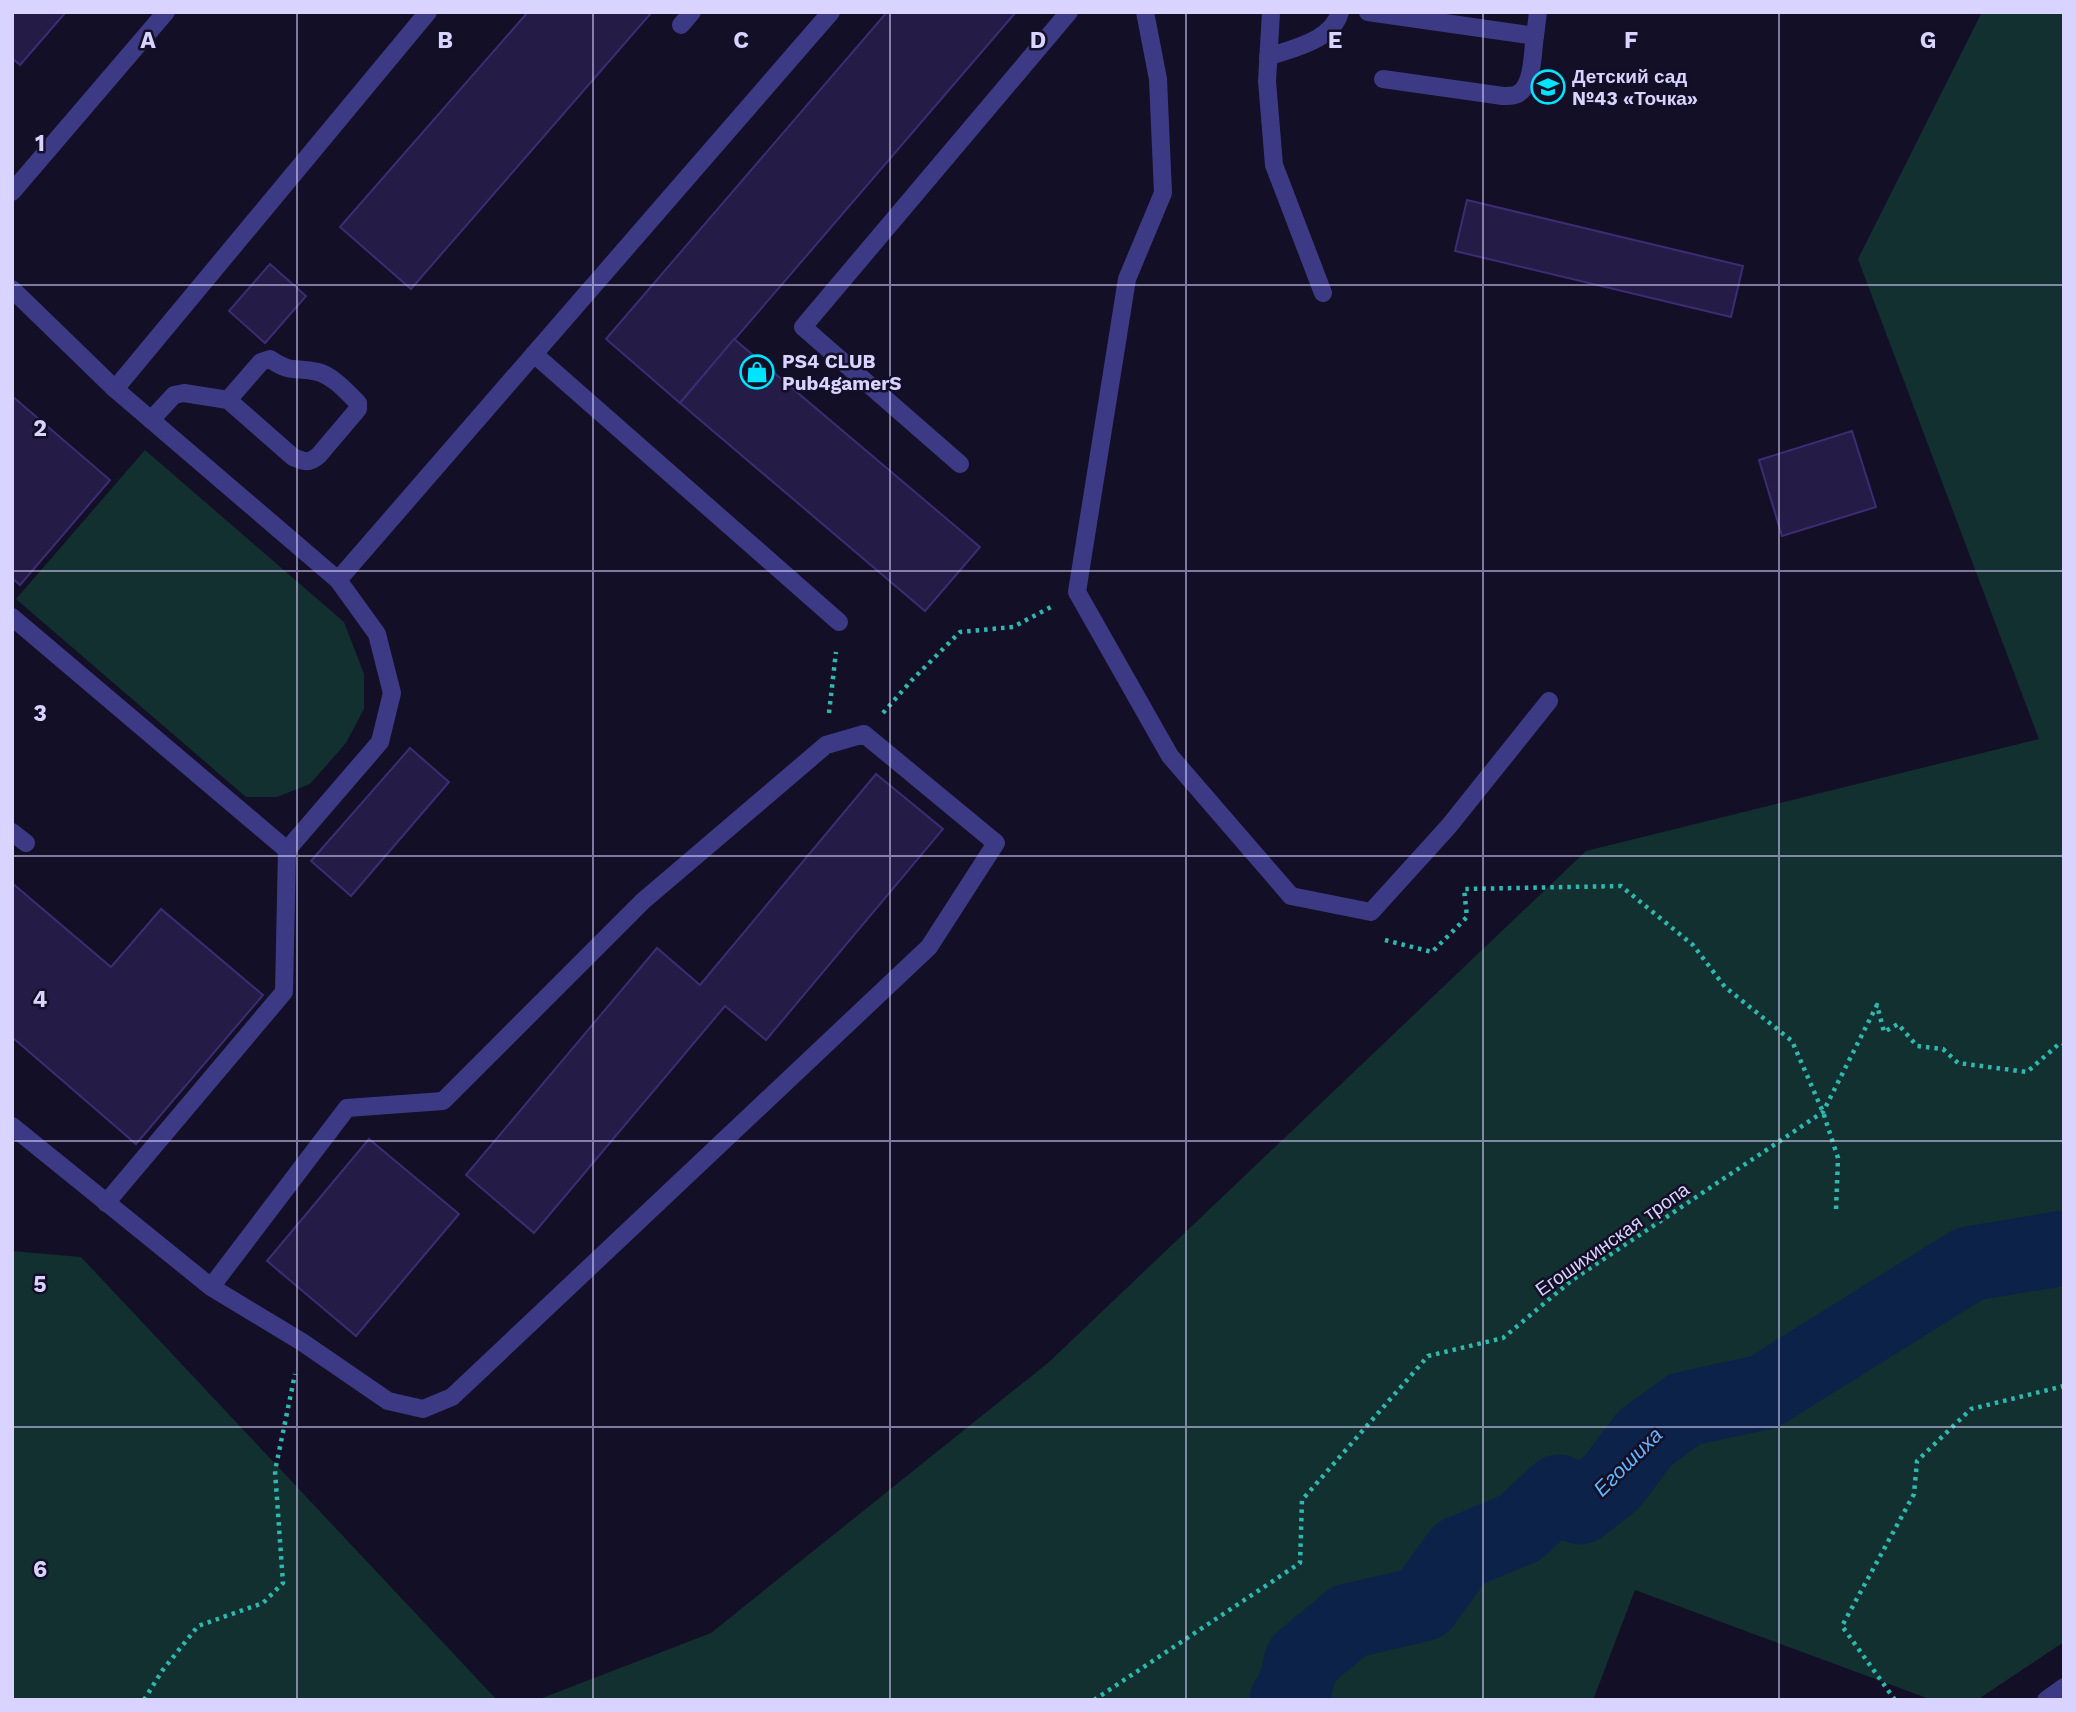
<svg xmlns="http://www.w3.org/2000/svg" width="2076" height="1712" viewBox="0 0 2076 1712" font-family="'Work Sans',sans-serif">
  <rect width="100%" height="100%" fill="#130f26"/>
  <g fill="#12302f">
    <path d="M 1982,12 L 2064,12 L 2064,1642 L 1977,1700 L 1932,1700 L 1635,1590 L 1593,1700 L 537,1700 L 711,1633 L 1049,1362 L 1586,851 L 2039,739 L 1858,259 Z"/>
    <path d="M 145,450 L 344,622 L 364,674 L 364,709 L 346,743 L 310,784 L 277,797 L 246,797 L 16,599 Z"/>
    <path d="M 12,1251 L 81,1257 L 497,1700 L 12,1700 Z"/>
  </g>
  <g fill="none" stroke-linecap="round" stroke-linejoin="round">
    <path stroke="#0c2248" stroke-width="75" d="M 1287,1700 L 1292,1698 L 1302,1660 L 1349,1621 L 1423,1604 L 1460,1553 L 1520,1528 L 1559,1492 L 1580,1507 L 1612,1482 L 1645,1438 L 1685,1409 L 1764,1392 L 1969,1264 L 2064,1248"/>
  </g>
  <g fill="#241b47" stroke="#3b2d73" stroke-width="2">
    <path d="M 12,12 L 66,12 L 20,65 L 12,58 Z"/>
    <path d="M 528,12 L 652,12 L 411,289 L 340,227 Z"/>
    <path d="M 887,12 L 1016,12 L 680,403 L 606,339 Z"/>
    <path d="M 1467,200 L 1743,266 L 1731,317 L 1455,251 Z"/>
    <path d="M 270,264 L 306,296 L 265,343 L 229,311 Z"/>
    <path d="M 734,339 L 980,547 L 925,611 L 680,403 Z"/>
    <path d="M 12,396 L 110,480 L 20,585 L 12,578 Z"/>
    <path d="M 1852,431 L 1876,507 L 1782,536 L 1759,460 Z"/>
    <path d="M 410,748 L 449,782 L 351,896 L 311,861 Z"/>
    <path d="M 876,774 L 943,829 L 766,1040 L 725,1006 L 534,1233 L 466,1175 L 657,948 L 700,985 Z"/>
    <path d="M 12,883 L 111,967 L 161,909 L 263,995 L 136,1144 L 12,1037 Z"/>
    <path d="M 369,1139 L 459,1214 L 356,1336 L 267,1261 Z"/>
  </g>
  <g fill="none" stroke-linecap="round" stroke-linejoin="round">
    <g stroke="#2fb8b0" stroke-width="4.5" stroke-dasharray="3.5 5" stroke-linecap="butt">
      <path d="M 829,713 L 836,652"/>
      <path d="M 883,713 L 912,680 L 960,632 L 1013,627 L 1051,607"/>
      <path d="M 1385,940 L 1432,952 L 1467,917 L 1464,889 L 1621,886 L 1693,945 L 1725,987 L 1792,1041 L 1823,1112 L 1838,1158 L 1836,1210"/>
      <path d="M 144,1700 L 162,1671 L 198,1626 L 263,1603 L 283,1583 L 275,1471 L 295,1374"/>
      <path d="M 1094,1700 L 1300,1563 L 1302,1500 L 1428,1356 L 1503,1338 L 1571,1281 L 1823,1112 L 1877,1005 L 1884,1032 L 1898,1024 L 1917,1046 L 1943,1049 L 1958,1063 L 2027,1072 L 2060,1043 L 2064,1044"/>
      <path d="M 1895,1700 L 1842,1626 L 1914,1494 L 1917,1461 L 1971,1409 L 2064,1386"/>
    </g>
    <g stroke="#3d3a85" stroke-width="18">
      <path d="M 1145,12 L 1158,79 L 1163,193 L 1127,279 L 1077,592 L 1170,756 L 1291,896 L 1371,912 L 1449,826 L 1549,701"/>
      <path d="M 1271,12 L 1267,81 L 1274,165 L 1323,293"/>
      <path d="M 1368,12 L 1535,36 L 1538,12"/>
      <path d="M 681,25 L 692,12"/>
      <path d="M 1268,57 C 1293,48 1332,41 1340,12"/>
      <path d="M 1383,79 L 1503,96 C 1507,96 1511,96 1515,95 C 1534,89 1532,53 1535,36"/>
      <path d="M 12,192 L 166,12"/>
      <path d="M 12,289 L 115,389 L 338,580 L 377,634 L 392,693 L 380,742 L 287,850 L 284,992 L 106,1203"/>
      <path d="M 534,354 L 839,622"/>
      <path d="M 115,389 L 428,12"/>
      <path d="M 151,420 L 174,395 L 184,393 L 228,400 L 261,362 L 270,359 C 293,375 296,366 318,372 C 333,376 347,392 358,403 L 358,409 L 319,455 C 309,464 304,462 293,457 L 228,400"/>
      <path d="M 960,464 L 803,327 L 1069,12"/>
      <path d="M 338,580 L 831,12"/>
      <path d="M 12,617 L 287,850"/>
      <path d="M 12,832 L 26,843"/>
      <path d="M 12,1126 L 211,1287 L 302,1342 L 388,1401 L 423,1409 L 452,1397 L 929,947 L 996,843 L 864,734 L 826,745 L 643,901 L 443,1101 L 347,1108 L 211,1287"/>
      <path d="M 2046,1700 L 2064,1687"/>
    </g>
  </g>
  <path fill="none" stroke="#d9d4ff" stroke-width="2" stroke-opacity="0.55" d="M 297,12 L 297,1700M 593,12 L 593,1700M 890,12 L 890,1700M 1186,12 L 1186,1700M 1483,12 L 1483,1700M 1779,12 L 1779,1700M 12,285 L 2064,285M 12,571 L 2064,571M 12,856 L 2064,856M 12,1141 L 2064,1141M 12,1427 L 2064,1427"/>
  <defs>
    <symbol id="school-ring" viewBox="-11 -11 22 22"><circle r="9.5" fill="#130f26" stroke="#00e5ff" stroke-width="1.5"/><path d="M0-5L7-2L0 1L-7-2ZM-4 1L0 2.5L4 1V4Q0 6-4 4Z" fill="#00e5ff"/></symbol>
    <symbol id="shop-ring" viewBox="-11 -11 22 22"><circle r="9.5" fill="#130f26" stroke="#00e5ff" stroke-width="1.5"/><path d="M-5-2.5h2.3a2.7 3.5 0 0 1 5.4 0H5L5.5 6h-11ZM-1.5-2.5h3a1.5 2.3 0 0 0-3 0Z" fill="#00e5ff"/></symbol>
  </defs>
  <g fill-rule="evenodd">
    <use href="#school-ring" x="1529" y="68" width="38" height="38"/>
    <use href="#shop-ring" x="738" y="353" width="38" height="38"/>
  </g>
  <g text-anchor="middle" stroke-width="5" stroke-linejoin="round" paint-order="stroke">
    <g font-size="19" font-weight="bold" fill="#d9d4ff" stroke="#130f26" text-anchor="start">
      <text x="1572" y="83">Детский сад<tspan x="1572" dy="22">№43 «Точка»</tspan></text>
      <text x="782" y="368">PS4 CLUB<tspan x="782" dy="22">Pub4gamerS</tspan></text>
    </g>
    <g font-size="19" fill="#d9d4ff" stroke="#130f26">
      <text transform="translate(1612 1239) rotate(-35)" y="7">Егошихинская тропа</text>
    </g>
    <g font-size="21" font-style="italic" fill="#62b6ff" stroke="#130f26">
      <text transform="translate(1628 1462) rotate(-45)" y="7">Егошиха</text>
    </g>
  </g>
  <g font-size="23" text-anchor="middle" font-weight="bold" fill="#d9d4ff" stroke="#130f26" stroke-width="5" stroke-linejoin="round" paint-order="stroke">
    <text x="148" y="48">A</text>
    <text x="445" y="48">B</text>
    <text x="741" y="48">C</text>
    <text x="1038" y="48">D</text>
    <text x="1335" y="48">E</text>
    <text x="1631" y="48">F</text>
    <text x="1928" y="48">G</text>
    <text x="40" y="151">1</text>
    <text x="40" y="436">2</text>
    <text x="40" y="721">3</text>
    <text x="40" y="1007">4</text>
    <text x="40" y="1292">5</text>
    <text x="40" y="1577">6</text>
  </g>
  <rect width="2076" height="1712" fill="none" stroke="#d9d4ff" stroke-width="28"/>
</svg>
